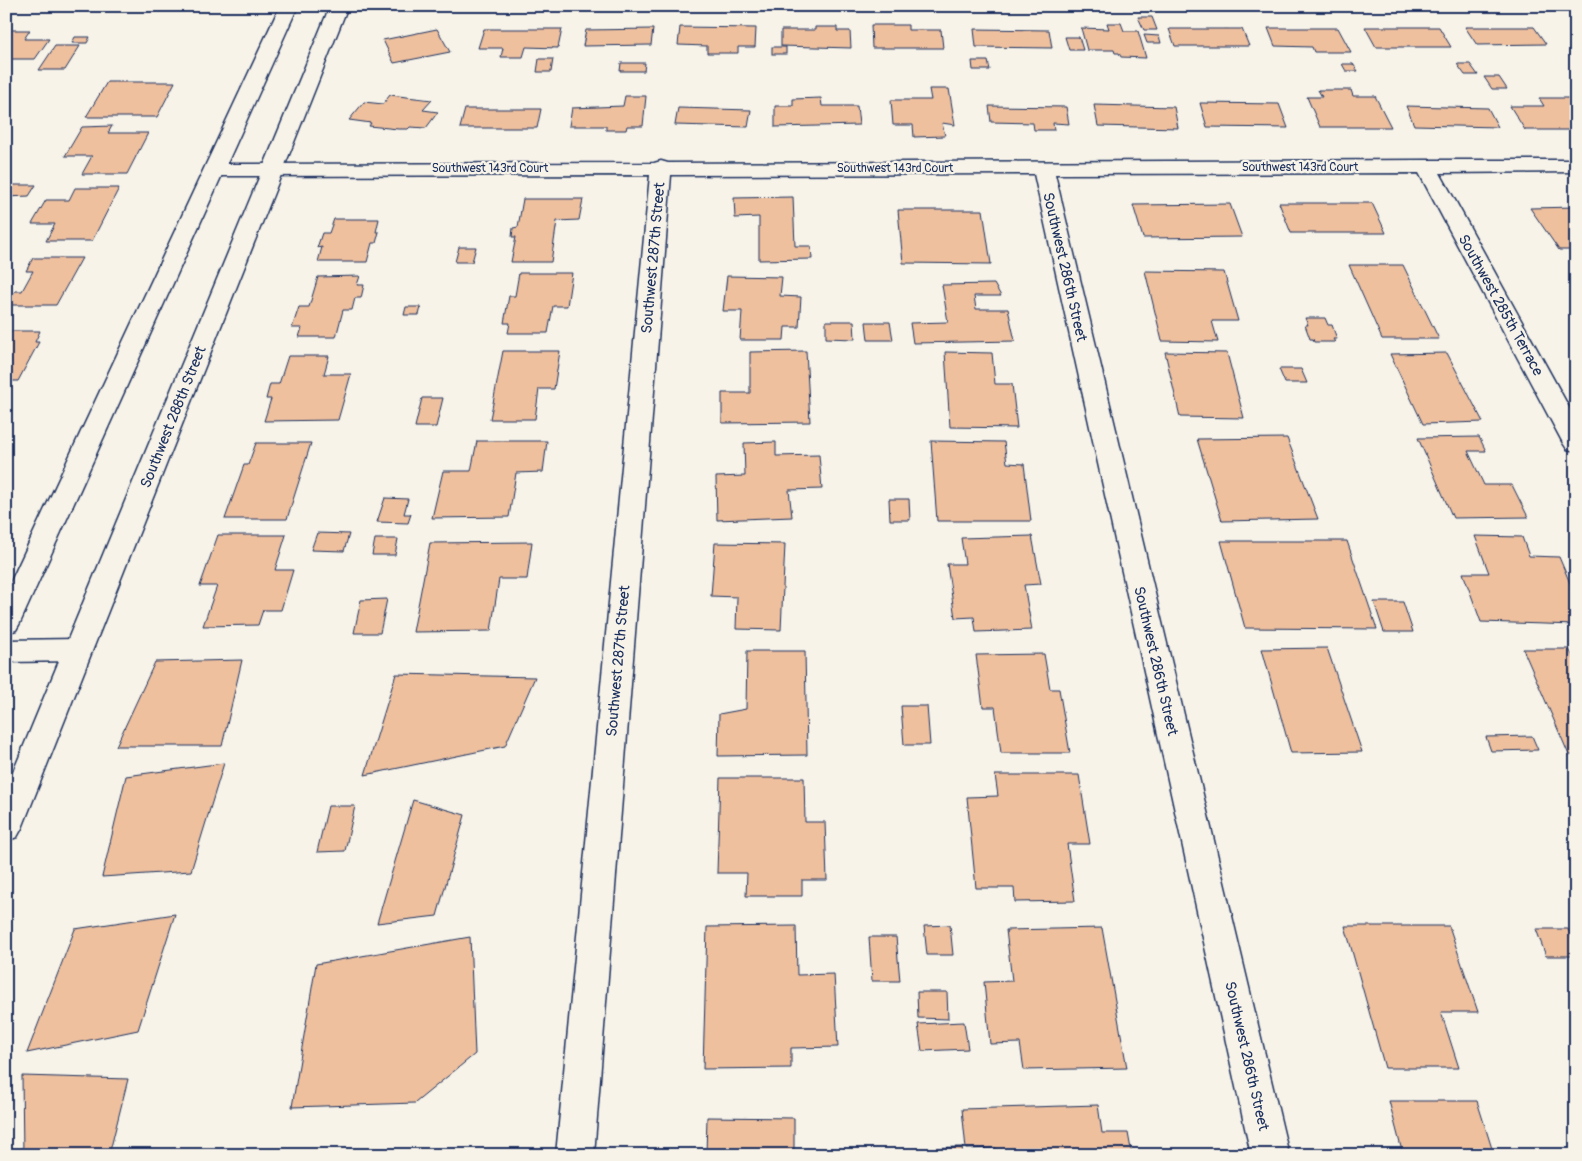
<svg xmlns="http://www.w3.org/2000/svg" width="1582" height="1161" viewBox="0 0 1582 1161" font-family="Pangolin,sans-serif">
  <rect width="100%" height="100%" fill="#f7f3e8"/>
  <filter id="ink" filterUnits="userSpaceOnUse"><feTurbulence type="fractalNoise" baseFrequency=".02" numOctaves="2"/><feDisplacementMap in="SourceGraphic" scale="10" xChannelSelector="R" yChannelSelector="G"/><feConvolveMatrix kernelMatrix="1 2 1 2 8 2 1 2 1" color-interpolation-filters="sRGB"/></filter>
  <g filter="url(#ink)">
    <g fill="#eec09e" stroke="#1b2f5e">
      <path d="M 1138,17 L 1152,17 L 1157,30 L 1144,30 Z"/>
      <path d="M 1107,23 L 1121,23 L 1124,31 L 1138,31 L 1146,58 L 1121,57 L 1119,53 L 1115,53 L 1114,50 L 1087,50 L 1081,28 L 1109,29 Z"/>
      <path d="M 871,25 L 908,25 L 908,30 L 941,30 L 943,48 L 872,48 Z"/>
      <path d="M 680,27 L 756,28 L 755,47 L 738,47 L 738,53 L 707,53 L 707,46 L 678,45 Z"/>
      <path d="M 815,27 L 837,27 L 837,31 L 850,31 L 851,48 L 781,46 L 781,30 L 815,30 Z"/>
      <path d="M 1365,27 L 1439,27 L 1451,47 L 1376,47 Z"/>
      <path d="M 1465,27 L 1534,27 L 1546,44 L 1477,45 Z"/>
      <path d="M 1268,28 L 1338,28 L 1351,52 L 1314,52 L 1312,47 L 1275,46 Z"/>
      <path d="M 437,29 L 450,52 L 394,63 L 383,40 Z"/>
      <path d="M 484,29 L 562,29 L 558,48 L 526,47 L 523,57 L 501,57 L 503,48 L 478,48 Z"/>
      <path d="M 653,29 L 651,45 L 583,46 L 586,30 Z"/>
      <path d="M 974,29 L 1049,30 L 1052,48 L 976,47 Z"/>
      <path d="M 1169,29 L 1242,29 L 1249,46 L 1175,46 Z"/>
      <path d="M 6,30 L 30,30 L 24,39 L 49,39 L 35,59 L 10,59 L 6,63 Z"/>
      <path d="M 1144,35 L 1159,36 L 1161,43 L 1147,43 Z"/>
      <path d="M 75,37 L 90,37 L 87,43 L 72,43 Z"/>
      <path d="M 1065,37 L 1079,37 L 1083,50 L 1069,50 Z"/>
      <path d="M 55,46 L 80,46 L 65,70 L 39,70 Z"/>
      <rect x="772" y="47" width="14" height="7"/>
      <path d="M 539,59 L 553,59 L 551,72 L 537,72 Z"/>
      <path d="M 972,61 L 988,61 L 990,70 L 973,70 Z"/>
      <path d="M 621,63 L 645,63 L 644,71 L 620,71 Z"/>
      <path d="M 1342,64 L 1353,64 L 1358,71 L 1346,71 Z"/>
      <path d="M 1457,64 L 1470,64 L 1478,75 L 1465,75 Z"/>
      <path d="M 1484,77 L 1499,77 L 1507,89 L 1492,89 Z"/>
      <path d="M 107,82 L 175,82 L 157,117 L 86,117 Z"/>
      <path d="M 929,89 L 949,89 L 955,125 L 942,123 L 945,136 L 914,137 L 913,125 L 893,125 L 891,100 L 931,100 Z"/>
      <path d="M 1318,90 L 1351,90 L 1353,96 L 1375,96 L 1391,127 L 1320,127 L 1307,97 L 1322,97 Z"/>
      <path d="M 390,95 L 432,100 L 423,110 L 438,112 L 426,128 L 410,127 L 408,129 L 398,129 L 369,126 L 371,123 L 349,120 L 364,102 L 383,104 Z"/>
      <path d="M 625,96 L 646,96 L 643,126 L 627,126 L 626,130 L 606,130 L 606,126 L 569,126 L 572,108 L 623,106 Z"/>
      <path d="M 821,98 L 822,106 L 857,106 L 859,125 L 775,127 L 775,106 L 793,106 L 793,99 Z"/>
      <path d="M 1539,98 L 1576,98 L 1576,130 L 1525,130 L 1510,106 L 1544,106 Z"/>
      <path d="M 1200,103 L 1279,104 L 1288,128 L 1207,127 Z"/>
      <path d="M 1094,105 L 1174,107 L 1178,128 L 1098,126 Z"/>
      <path d="M 989,106 L 1066,107 L 1069,124 L 1053,123 L 1054,130 L 1034,130 L 1033,123 L 991,122 Z"/>
      <path d="M 1406,106 L 1488,108 L 1498,127 L 1414,125 Z"/>
      <path d="M 678,108 L 751,110 L 748,127 L 675,125 Z"/>
      <path d="M 465,109 L 541,109 L 537,128 L 460,128 Z"/>
      <path d="M 112,126 L 108,133 L 148,133 L 127,174 L 82,174 L 92,156 L 65,156 L 82,127 Z"/>
      <path d="M 6,185 L 36,185 L 29,196 L 6,197 Z"/>
      <path d="M 75,188 L 119,188 L 92,241 L 46,241 L 55,224 L 32,224 L 46,200 L 69,200 Z"/>
      <path d="M 793,197 L 795,246 L 811,246 L 812,259 L 759,260 L 759,217 L 735,218 L 734,198 Z"/>
      <path d="M 523,199 L 583,199 L 579,220 L 557,221 L 551,262 L 511,262 L 516,237 L 512,237 L 513,228 L 518,227 Z"/>
      <path d="M 1279,203 L 1372,203 L 1386,233 L 1291,233 Z"/>
      <path d="M 1230,204 L 1242,237 L 1143,238 L 1133,205 Z"/>
      <path d="M 1576,207 L 1576,250 L 1559,250 L 1530,208 Z"/>
      <path d="M 898,210 L 983,210 L 991,264 L 903,263 Z"/>
      <path d="M 334,219 L 379,219 L 376,232 L 379,232 L 376,243 L 372,243 L 367,262 L 318,262 L 322,247 L 317,248 L 322,233 L 329,233 Z"/>
      <path d="M 459,247 L 476,247 L 472,262 L 455,262 Z"/>
      <path d="M 33,258 L 82,258 L 56,305 L 6,305 L 15,291 L 22,291 L 33,271 L 26,271 Z"/>
      <path d="M 1349,265 L 1403,265 L 1439,339 L 1382,339 Z"/>
      <path d="M 1145,271 L 1224,272 L 1238,321 L 1212,321 L 1218,342 L 1162,341 Z"/>
      <path d="M 519,273 L 572,273 L 567,306 L 553,306 L 548,333 L 508,333 L 510,323 L 504,323 L 509,296 L 515,296 Z"/>
      <path d="M 360,276 L 357,285 L 364,285 L 361,298 L 355,298 L 352,310 L 343,310 L 336,337 L 299,337 L 302,328 L 292,328 L 299,307 L 309,307 L 318,277 Z"/>
      <path d="M 727,276 L 782,277 L 780,296 L 801,297 L 799,327 L 785,327 L 784,340 L 740,340 L 742,311 L 723,311 Z"/>
      <path d="M 994,284 L 1001,296 L 974,296 L 976,309 L 1008,309 L 1015,341 L 913,343 L 910,323 L 948,322 L 942,285 Z"/>
      <path d="M 406,307 L 421,307 L 419,315 L 404,315 Z"/>
      <path d="M 1305,318 L 1325,318 L 1328,325 L 1332,325 L 1337,339 L 1333,339 L 1335,342 L 1314,342 L 1313,339 L 1310,339 L 1305,325 L 1308,325 Z"/>
      <path d="M 826,321 L 854,321 L 855,339 L 826,338 Z"/>
      <path d="M 866,322 L 890,322 L 893,340 L 868,340 Z"/>
      <path d="M 6,331 L 40,331 L 35,342 L 39,342 L 18,381 L 6,381 Z"/>
      <path d="M 503,351 L 560,351 L 554,389 L 539,389 L 535,419 L 490,419 Z"/>
      <path d="M 806,351 L 810,422 L 722,423 L 722,393 L 750,393 L 750,352 Z"/>
      <path d="M 945,352 L 992,353 L 995,384 L 1012,384 L 1017,428 L 950,427 Z"/>
      <path d="M 1165,352 L 1227,353 L 1244,418 L 1180,417 Z"/>
      <path d="M 1447,353 L 1483,422 L 1423,424 L 1390,354 Z"/>
      <path d="M 288,356 L 329,356 L 324,374 L 351,374 L 338,420 L 264,421 L 271,399 L 266,399 L 270,384 L 279,384 Z"/>
      <path d="M 1279,369 L 1301,369 L 1307,383 L 1285,383 Z"/>
      <path d="M 422,398 L 443,398 L 436,427 L 415,427 Z"/>
      <path d="M 1479,437 L 1486,451 L 1468,451 L 1484,485 L 1512,485 L 1528,517 L 1453,518 L 1418,438 Z"/>
      <path d="M 1287,438 L 1318,519 L 1222,521 L 1197,439 Z"/>
      <path d="M 477,441 L 547,441 L 543,472 L 516,473 L 509,517 L 432,518 L 443,471 L 471,471 Z"/>
      <path d="M 931,441 L 1004,442 L 1007,463 L 1024,464 L 1031,521 L 937,521 Z"/>
      <path d="M 776,442 L 776,456 L 819,455 L 822,489 L 789,490 L 792,517 L 717,520 L 716,477 L 745,476 L 744,443 Z"/>
      <path d="M 256,443 L 311,443 L 287,519 L 225,519 L 244,465 L 248,465 Z"/>
      <path d="M 385,498 L 408,499 L 404,514 L 411,514 L 408,523 L 377,522 Z"/>
      <path d="M 889,499 L 909,499 L 910,520 L 890,520 Z"/>
      <path d="M 317,533 L 349,534 L 344,551 L 311,550 Z"/>
      <path d="M 218,535 L 286,535 L 275,570 L 293,570 L 281,610 L 263,610 L 258,625 L 203,626 L 217,586 L 200,586 Z"/>
      <path d="M 1032,536 L 1041,584 L 1024,585 L 1032,630 L 976,632 L 974,617 L 955,618 L 947,564 L 965,564 L 961,538 Z"/>
      <path d="M 1475,536 L 1522,537 L 1529,556 L 1559,557 L 1576,597 L 1576,625 L 1481,622 L 1463,573 L 1489,573 Z"/>
      <path d="M 375,539 L 398,539 L 395,555 L 372,555 Z"/>
      <path d="M 1221,541 L 1347,541 L 1377,629 L 1245,628 Z"/>
      <path d="M 532,542 L 527,579 L 499,579 L 491,631 L 413,632 L 430,543 Z"/>
      <path d="M 715,543 L 785,544 L 781,630 L 736,629 L 737,597 L 711,596 Z"/>
      <path d="M 387,599 L 380,633 L 354,633 L 361,600 Z"/>
      <path d="M 1374,602 L 1403,602 L 1413,632 L 1384,632 Z"/>
      <path d="M 1327,648 L 1362,752 L 1291,753 L 1262,649 Z"/>
      <path d="M 1523,649 L 1569,649 L 1576,663 L 1576,755 L 1569,755 Z"/>
      <path d="M 747,651 L 805,651 L 807,755 L 718,756 L 719,714 L 746,709 Z"/>
      <path d="M 1044,654 L 1050,689 L 1059,689 L 1070,753 L 1001,753 L 995,707 L 983,707 L 976,655 Z"/>
      <path d="M 242,660 L 222,746 L 116,746 L 155,662 Z"/>
      <path d="M 396,674 L 535,677 L 505,746 L 365,775 Z"/>
      <path d="M 901,706 L 927,706 L 930,745 L 904,745 Z"/>
      <path d="M 1532,736 L 1538,750 L 1491,751 L 1486,737 Z"/>
      <path d="M 224,763 L 191,871 L 102,877 L 126,776 Z"/>
      <path d="M 995,775 L 1079,775 L 1090,844 L 1067,844 L 1075,901 L 1015,902 L 1014,888 L 976,888 L 967,797 L 998,796 Z"/>
      <path d="M 720,778 L 804,778 L 805,822 L 825,822 L 827,880 L 802,880 L 802,896 L 746,896 L 747,873 L 717,873 Z"/>
      <path d="M 413,800 L 465,815 L 437,916 L 377,923 Z"/>
      <path d="M 328,806 L 355,806 L 345,851 L 317,852 Z"/>
      <path d="M 175,914 L 138,1030 L 27,1053 L 75,929 Z"/>
      <path d="M 950,925 L 953,955 L 927,955 L 924,926 Z"/>
      <path d="M 796,926 L 797,975 L 834,974 L 838,1047 L 791,1048 L 791,1068 L 703,1069 L 707,927 Z"/>
      <path d="M 1345,926 L 1449,926 L 1478,1012 L 1441,1012 L 1459,1068 L 1385,1068 Z"/>
      <path d="M 1102,928 L 1127,1068 L 1024,1070 L 1020,1043 L 990,1044 L 984,982 L 1012,981 L 1006,930 Z"/>
      <path d="M 1536,929 L 1568,929 L 1576,947 L 1576,956 L 1546,956 Z"/>
      <path d="M 470,937 L 475,1054 L 415,1103 L 292,1107 L 316,964 Z"/>
      <path d="M 869,937 L 896,937 L 900,981 L 872,981 Z"/>
      <path d="M 917,992 L 947,992 L 948,1019 L 918,1018 Z"/>
      <path d="M 964,1022 L 968,1049 L 922,1051 L 918,1024 Z"/>
      <path d="M 22,1076 L 128,1079 L 109,1155 L 23,1155 Z"/>
      <path d="M 1389,1101 L 1477,1101 L 1494,1155 L 1403,1155 Z"/>
      <path d="M 1098,1105 L 1102,1133 L 1128,1133 L 1132,1155 L 996,1155 L 996,1148 L 966,1149 L 962,1109 Z"/>
      <path d="M 707,1117 L 794,1118 L 794,1155 L 706,1155 Z"/>
      <path d="M 962,1147 L 963,1155 L 931,1155 L 930,1148 Z"/>
    </g>
    <g fill="none" stroke-linecap="round" stroke-linejoin="round">
      <defs>
        <g id="minor">
          <path d="M 1424,160 L 1576,160 L 1576,172 L 1440,173 L 1576,420 L 1576,451 L 1567,449 L 1563,443 L 1419,173 L 1055,174 L 1289,1155 L 1251,1155 L 1034,174 L 671,175 L 594,1155 L 556,1155 L 650,175 L 215,176 L 208,174 L 205,170 L 208,166 L 215,164 L 654,163 L 661,161 L 668,163 Z"/>
          <path d="M 78,639 L 88,642 L 92,650 L 88,658 L 78,661 L 6,662 L 6,640 Z"/>
        </g>
        <g id="secondary">
          <path d="M 280,6 L 298,6 L 20,623 L 16,630 L 6,633 L 6,592 Z"/>
          <path d="M 330,6 L 348,6 L 22,828 L 17,837 L 6,841 L 6,789 Z"/>
        </g>
      </defs>
      <use href="#minor" stroke="#1b2f5e" stroke-width="3"/>
      <use href="#secondary" stroke="#1b2f5e" stroke-width="3"/>
      <use href="#minor" fill="#f7f3e8" fill-rule="evenodd"/>
      <use href="#secondary" fill="#f7f3e8" fill-rule="evenodd"/>
    </g>
  </g>
  <g text-anchor="middle" stroke-width="4.5" stroke-linejoin="round" paint-order="stroke">
    <g font-size="12" fill="#1b2f5e" stroke="#f7f3e8">
      <text x="1300" y="171">Southwest 143rd Court</text>
      <text x="490" y="172">Southwest 143rd Court</text>
      <text x="895" y="172">Southwest 143rd Court</text>
    </g>
    <g font-size="15" fill="#1b2f5e" stroke="#f7f3e8">
      <text transform="translate(653 258) rotate(-85)" y="5">Southwest 287th Street</text>
      <text transform="translate(1065 267) rotate(77)" y="5">Southwest 286th Street</text>
      <text transform="translate(1501 305) rotate(61)" y="5">Southwest 285th Terrace</text>
      <text transform="translate(173 417) rotate(-68)" y="5">Southwest 288th Street</text>
      <text transform="translate(618 661) rotate(-85)" y="5">Southwest 287th Street</text>
      <text transform="translate(1156 661) rotate(77)" y="5">Southwest 286th Street</text>
      <text transform="translate(1247 1056) rotate(77)" y="5">Southwest 286th Street</text>
    </g>
  </g>
  <rect width="1582" height="1161" fill="none" stroke="#f7f3e8" stroke-width="25"/>
  <rect x="12" y="12" width="1557" height="1136" fill="none" stroke="#1b2f5e" stroke-width="2" filter="url(#ink)"/>
</svg>
